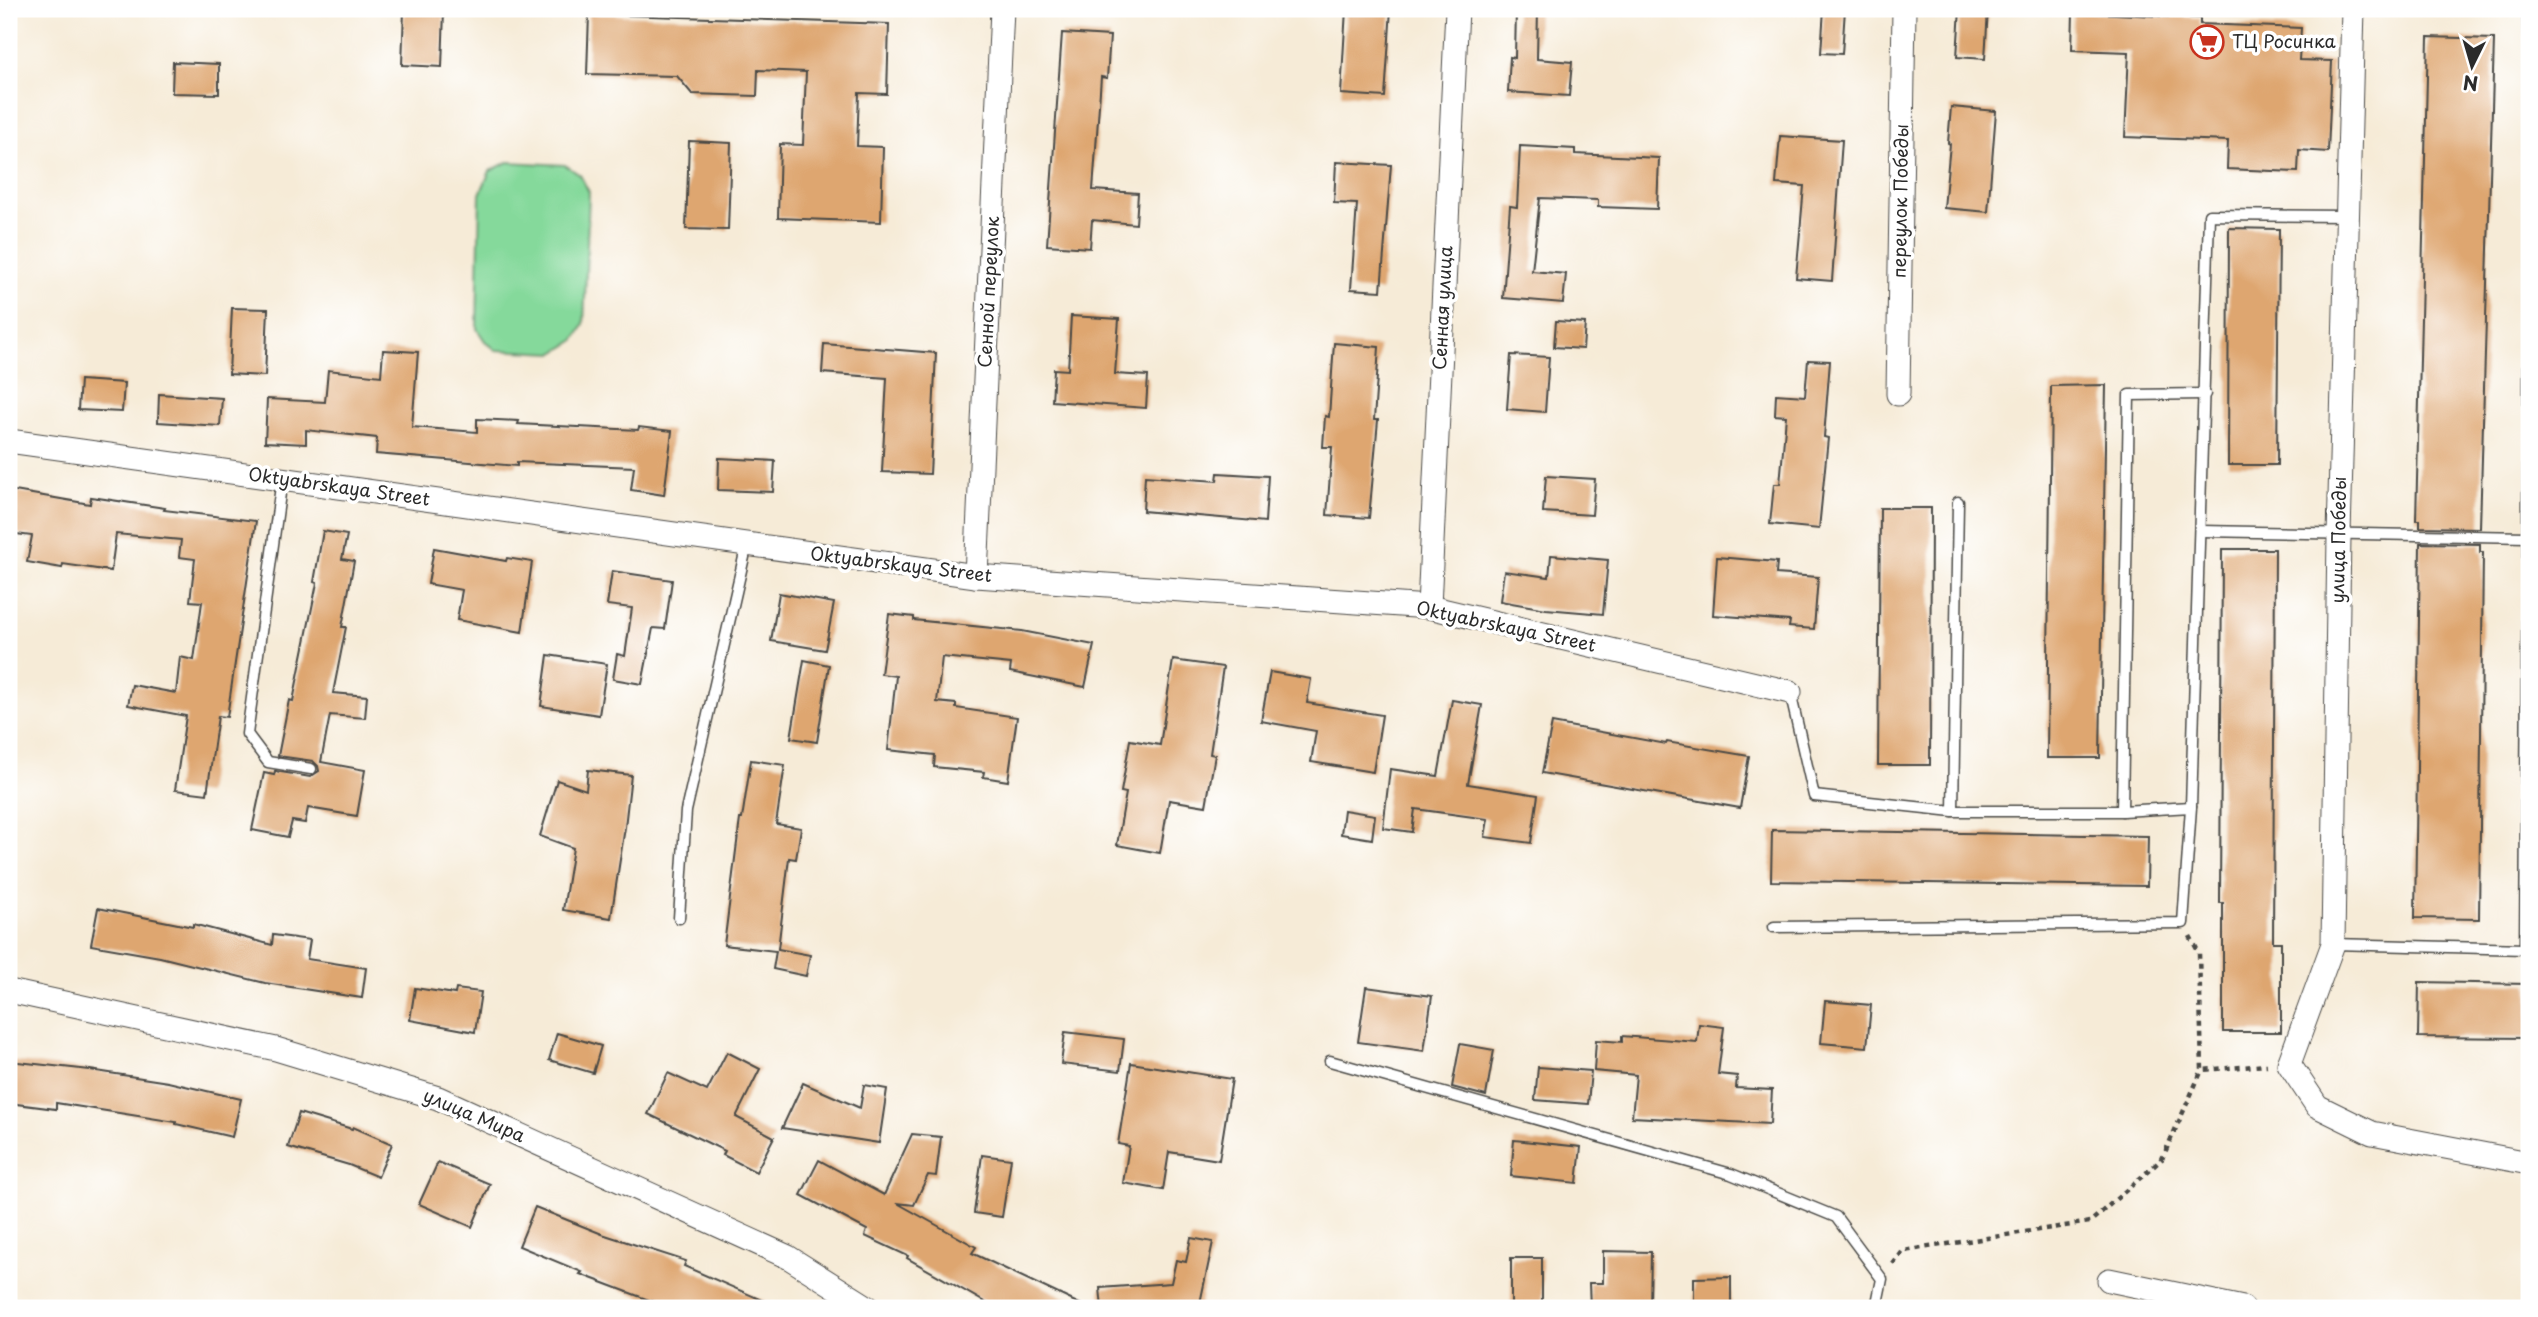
<svg xmlns="http://www.w3.org/2000/svg" width="2538" height="1317" viewBox="0 0 2538 1317" font-family="'Playpen Sans',sans-serif">
  <rect width="100%" height="100%" fill="#fff"/>
  <filter id="ink" filterUnits="userSpaceOnUse"><feTurbulence type="fractalNoise" baseFrequency=".0143" numOctaves="2"/><feDisplacementMap in="SourceGraphic" scale="14" xChannelSelector="R" yChannelSelector="G"/><feConvolveMatrix kernelMatrix="1 2 1 2 8 2 1 2 1" color-interpolation-filters="sRGB"/></filter>
  <filter id="wash" filterUnits="userSpaceOnUse"><feTurbulence type="fractalNoise" baseFrequency=".00686" numOctaves="4" result="noise"/><feDisplacementMap in="SourceGraphic" scale="28" xChannelSelector="R" yChannelSelector="G"/><feGaussianBlur stdDeviation="1.57" result="paint"/><feColorMatrix in="noise" values="0 0 0 0 0 0 0 0 0 0 0 0 0 0 0 0 0 1.4 0 .05"/><feComposite in="paint" operator="in"/></filter>
  <g filter="url(#wash)">
    <rect width="100%" height="100%" fill="#f6ebd7"/>
    <path fill="#85d99b" stroke="#588263" stroke-width="2" d="M 508,162 L 565,165 L 580,175 L 589,192 L 584,325 L 574,341 L 554,353 L 496,350 L 485,341 L 477,329 L 480,194 L 490,171 Z"/>
    <g id="blocks">
      <g fill="#dea670">
        <path d="M 1346,9 L 1391,9 L 1385,97 L 1341,94 Z"/>
        <path d="M 1516,9 L 1538,9 L 1537,59 L 1572,62 L 1569,96 L 1508,92 L 1510,57 L 1515,58 Z"/>
        <path d="M 1824,9 L 1845,9 L 1842,54 L 1821,53 Z"/>
        <path d="M 1960,9 L 1988,9 L 1985,59 L 1957,57 Z"/>
        <path d="M 404,10 L 444,11 L 442,67 L 402,65 Z"/>
        <path d="M 2073,12 L 2200,18 L 2200,24 L 2301,28 L 2299,60 L 2332,61 L 2328,152 L 2299,150 L 2298,172 L 2227,169 L 2228,141 L 2125,137 L 2129,52 L 2072,50 Z"/>
        <path d="M 589,14 L 889,24 L 887,94 L 859,93 L 857,146 L 883,147 L 881,222 L 778,218 L 780,144 L 803,145 L 806,72 L 758,70 L 757,96 L 692,94 L 677,76 L 587,74 Z"/>
        <path d="M 1062,33 L 1110,36 L 1107,78 L 1101,77 L 1093,190 L 1138,193 L 1136,224 L 1092,220 L 1090,248 L 1047,245 Z"/>
        <path d="M 2428,37 L 2494,39 L 2480,528 L 2420,527 L 2420,520 L 2416,520 Z"/>
        <path d="M 173,62 L 219,64 L 219,94 L 172,93 Z"/>
        <path d="M 1951,107 L 1996,111 L 1988,212 L 1944,208 L 1950,144 L 1948,143 Z"/>
        <path d="M 1780,136 L 1842,140 L 1832,281 L 1796,278 L 1804,186 L 1776,184 Z"/>
        <path d="M 689,141 L 731,143 L 728,230 L 686,229 Z"/>
        <path d="M 1520,146 L 1575,149 L 1575,154 L 1659,158 L 1657,209 L 1598,207 L 1598,200 L 1540,198 L 1532,271 L 1566,274 L 1563,303 L 1503,298 L 1510,206 L 1517,207 Z"/>
        <path d="M 1336,162 L 1391,165 L 1381,291 L 1351,289 L 1357,204 L 1334,203 Z"/>
        <path d="M 2229,228 L 2279,229 L 2277,465 L 2228,465 Z"/>
        <path d="M 232,308 L 268,309 L 265,376 L 229,374 Z"/>
        <path d="M 1071,316 L 1119,319 L 1115,374 L 1148,376 L 1146,408 L 1052,401 L 1054,369 L 1068,370 Z"/>
        <path d="M 1556,321 L 1585,323 L 1583,349 L 1554,347 Z"/>
        <path d="M 1334,343 L 1379,347 L 1374,420 L 1378,420 L 1369,518 L 1327,515 L 1332,447 L 1323,447 L 1325,416 L 1329,417 Z"/>
        <path d="M 824,344 L 936,353 L 930,474 L 882,472 L 887,378 L 822,373 Z"/>
        <path d="M 383,350 L 418,352 L 412,427 L 477,432 L 477,419 L 519,421 L 518,424 L 638,430 L 639,427 L 672,431 L 664,495 L 631,490 L 634,467 L 517,462 L 517,466 L 376,454 L 377,438 L 306,430 L 306,444 L 265,442 L 267,399 L 325,402 L 328,370 L 381,376 Z"/>
        <path d="M 1511,355 L 1549,357 L 1545,412 L 1507,409 Z"/>
        <path d="M 1808,360 L 1830,361 L 1824,437 L 1828,438 L 1819,529 L 1770,524 L 1774,484 L 1780,484 L 1786,416 L 1775,415 L 1776,394 L 1805,396 Z"/>
        <path d="M 80,380 L 124,383 L 122,412 L 78,410 Z"/>
        <path d="M 2106,385 L 2100,758 L 2047,758 L 2051,386 Z"/>
        <path d="M 159,394 L 222,398 L 220,426 L 158,422 Z"/>
        <path d="M 719,458 L 775,461 L 773,492 L 718,490 Z"/>
        <path d="M 1218,473 L 1268,476 L 1265,522 L 1143,511 L 1145,476 L 1217,481 Z"/>
        <path d="M 1546,476 L 1595,479 L 1592,515 L 1543,512 Z"/>
        <path d="M 9,490 L 90,504 L 91,497 L 165,508 L 164,510 L 256,521 L 227,717 L 218,716 L 207,794 L 175,790 L 186,716 L 128,705 L 132,685 L 176,693 L 180,657 L 194,660 L 202,602 L 190,601 L 195,559 L 179,557 L 181,540 L 116,534 L 111,571 L 63,564 L 62,568 L 27,562 L 32,536 L 9,533 Z"/>
        <path d="M 1880,508 L 1931,508 L 1930,765 L 1878,765 Z"/>
        <path d="M 323,531 L 347,535 L 342,559 L 354,561 L 342,627 L 346,627 L 333,693 L 367,696 L 365,718 L 330,715 L 321,762 L 365,770 L 357,816 L 308,808 L 305,823 L 292,821 L 288,837 L 252,830 L 264,773 L 274,775 L 275,771 L 310,777 L 319,771 L 318,766 L 313,761 L 278,756 L 289,700 L 293,701 L 317,583 L 314,582 Z"/>
        <path d="M 2420,543 L 2480,544 L 2480,552 L 2483,552 L 2479,919 L 2415,918 Z"/>
        <path d="M 434,548 L 506,561 L 507,558 L 532,562 L 522,632 L 457,620 L 462,590 L 428,584 Z"/>
        <path d="M 2222,549 L 2275,549 L 2273,942 L 2281,942 L 2281,1032 L 2223,1032 L 2223,903 L 2220,903 Z"/>
        <path d="M 1551,555 L 1608,560 L 1603,614 L 1546,609 L 1500,601 L 1504,571 L 1549,577 Z"/>
        <path d="M 1717,557 L 1777,562 L 1776,574 L 1818,577 L 1814,629 L 1789,627 L 1790,621 L 1713,615 Z"/>
        <path d="M 612,571 L 672,580 L 665,629 L 653,628 L 642,684 L 613,679 L 617,654 L 625,656 L 632,608 L 607,605 Z"/>
        <path d="M 779,593 L 834,603 L 825,650 L 771,641 Z"/>
        <path d="M 889,614 L 914,617 L 914,620 L 1022,631 L 1094,645 L 1085,687 L 1010,672 L 1011,664 L 942,657 L 937,702 L 956,704 L 956,708 L 1017,717 L 1008,781 L 983,777 L 984,772 L 934,767 L 935,755 L 888,750 L 896,676 L 881,674 Z"/>
        <path d="M 548,655 L 607,664 L 599,715 L 541,706 Z"/>
        <path d="M 804,660 L 829,665 L 817,742 L 791,738 Z"/>
        <path d="M 1173,660 L 1223,667 L 1210,754 L 1215,755 L 1206,806 L 1169,800 L 1160,853 L 1117,845 L 1126,793 L 1121,792 L 1130,740 L 1160,745 Z"/>
        <path d="M 1270,672 L 1311,679 L 1307,703 L 1382,715 L 1373,772 L 1311,762 L 1316,731 L 1261,721 Z"/>
        <path d="M 1452,700 L 1482,705 L 1468,784 L 1538,795 L 1531,843 L 1485,837 L 1488,819 L 1415,809 L 1412,832 L 1383,828 L 1390,769 L 1438,776 Z"/>
        <path d="M 1552,723 L 1666,744 L 1667,742 L 1749,756 L 1740,808 L 1542,773 Z"/>
        <path d="M 751,760 L 785,765 L 776,824 L 801,828 L 796,859 L 789,858 L 778,949 L 810,955 L 806,976 L 773,969 L 776,951 L 724,945 L 740,819 L 742,819 Z"/>
        <path d="M 588,770 L 631,775 L 625,827 L 611,918 L 563,910 L 573,848 L 540,836 L 557,780 L 586,790 Z"/>
        <path d="M 1344,810 L 1375,815 L 1372,839 L 1341,834 Z"/>
        <path d="M 1772,830 L 2148,836 L 2147,886 L 1771,881 Z"/>
        <path d="M 98,908 L 193,927 L 193,924 L 272,945 L 273,935 L 310,940 L 307,959 L 366,968 L 362,998 L 265,983 L 160,957 L 91,945 Z"/>
        <path d="M 2419,982 L 2529,984 L 2529,1038 L 2418,1037 Z"/>
        <path d="M 1366,987 L 1432,996 L 1424,1051 L 1358,1042 Z"/>
        <path d="M 415,988 L 455,994 L 456,989 L 481,992 L 475,1032 L 410,1020 Z"/>
        <path d="M 1825,1001 L 1871,1005 L 1867,1047 L 1821,1043 Z"/>
        <path d="M 1699,1024 L 1724,1027 L 1718,1074 L 1737,1076 L 1736,1088 L 1772,1090 L 1770,1124 L 1632,1117 L 1636,1075 L 1594,1071 L 1596,1040 L 1622,1042 L 1622,1036 L 1697,1042 Z"/>
        <path d="M 1065,1032 L 1124,1039 L 1120,1071 L 1061,1064 Z"/>
        <path d="M 557,1033 L 601,1046 L 593,1073 L 549,1060 Z"/>
        <path d="M 1460,1044 L 1494,1050 L 1486,1096 L 1452,1087 Z"/>
        <path d="M 727,1052 L 760,1069 L 736,1117 L 774,1137 L 756,1172 L 723,1155 L 725,1151 L 648,1114 L 668,1073 L 707,1091 Z"/>
        <path d="M 9,1061 L 90,1070 L 168,1082 L 241,1099 L 232,1137 L 176,1124 L 176,1122 L 56,1103 L 56,1109 L 9,1103 Z"/>
        <path d="M 1131,1063 L 1232,1079 L 1219,1160 L 1169,1152 L 1163,1190 L 1123,1183 L 1129,1146 L 1118,1144 Z"/>
        <path d="M 1538,1067 L 1591,1071 L 1588,1104 L 1535,1100 Z"/>
        <path d="M 803,1083 L 860,1108 L 864,1085 L 887,1089 L 879,1143 L 782,1128 Z"/>
        <path d="M 299,1113 L 352,1129 L 353,1127 L 392,1144 L 378,1177 L 349,1165 L 288,1147 Z"/>
        <path d="M 912,1134 L 941,1137 L 936,1176 L 928,1175 L 914,1205 L 897,1203 L 976,1247 L 972,1253 L 1088,1308 L 995,1308 L 907,1258 L 908,1256 L 865,1236 L 867,1230 L 801,1195 L 819,1160 L 884,1195 Z"/>
        <path d="M 1514,1140 L 1581,1147 L 1577,1183 L 1511,1176 Z"/>
        <path d="M 982,1155 L 1011,1159 L 1002,1217 L 974,1213 Z"/>
        <path d="M 438,1162 L 490,1184 L 472,1227 L 419,1204 Z"/>
        <path d="M 535,1207 L 602,1234 L 686,1261 L 684,1266 L 780,1308 L 670,1308 L 580,1274 L 582,1272 L 519,1246 Z"/>
        <path d="M 1191,1238 L 1213,1242 L 1199,1308 L 1102,1308 L 1100,1288 L 1171,1283 L 1176,1260 L 1186,1262 Z"/>
        <path d="M 1603,1251 L 1651,1252 L 1650,1308 L 1590,1308 L 1589,1283 L 1603,1283 Z"/>
        <rect x="1511" y="1258" width="31" height="50"/>
        <path d="M 1731,1277 L 1731,1308 L 1694,1308 L 1694,1278 Z"/>
      </g>
    </g>
  </g>
  <g filter="url(#ink)">
    <use href="#blocks" fill-opacity="0" stroke="#494845" stroke-width="2"/>
    <g fill="none" stroke-linecap="round" stroke-linejoin="round">
      <defs>
        <g id="service">
          <path d="M 2528,9 L 2529,69"/>
          <path d="M 2529,355 L 2525,949 L 2529,950"/>
          <path d="M 282,479 L 247,734 L 268,762 L 311,769"/>
          <path d="M 2201,531 L 2528,537"/>
          <path d="M 1790,692 L 1814,796 L 1953,811 L 2122,811 L 2129,395 L 2205,394"/>
          <path d="M 1953,811 L 1958,502"/>
          <path d="M 2122,811 L 2191,807"/>
          <path d="M 679,918 L 686,811 L 747,544"/>
          <path d="M 1774,927 L 2183,923 L 2191,807 L 2209,215 L 2347,216"/>
          <path d="M 2333,944 L 2525,949"/>
          <path d="M 1330,1061 L 1731,1174 L 1836,1217 L 1882,1279 L 1876,1308"/>
        </g>
        <g id="minor">
          <path d="M 2353,9 L 2339,535 L 2333,944 L 2289,1064 L 2317,1106 L 2372,1133 L 2529,1163"/>
          <path d="M 1898,394 L 1904,9"/>
          <path d="M 9,441 L 976,576 L 1429,607 L 1790,692"/>
          <path d="M 976,576 L 1002,9"/>
          <path d="M 1429,607 L 1457,9"/>
          <path d="M 9,991 L 276,1049 L 438,1098 L 788,1257 L 869,1308"/>
          <path d="M 2109,1280 L 2243,1308"/>
        </g>
      </defs>
      <use href="#service" stroke="#494845" stroke-width="13"/>
      <use href="#minor" stroke="#494845" stroke-width="25"/>
      <g stroke="#494845" stroke-width="4.5" stroke-dasharray="5 5" stroke-linecap="butt">
        <path d="M 2190,936 L 2199,953 L 2202,1070 L 2267,1065"/>
        <path d="M 1893,1264 L 1903,1251 L 2090,1222 L 2162,1159 L 2202,1070"/>
      </g>
      <use href="#service" stroke="#fff" stroke-width="10"/>
      <use href="#minor" stroke="#fff" stroke-width="23"/>
    </g>
  </g>
  <defs>
    <symbol id="supermarket-ring" viewBox="-11 -11 22 22"><circle r="9.5" fill="#fff" stroke="#c8321e" stroke-width="1.5"/><path d="M-6-5.5h2.5l.6 2H6L4.5 2H-2.5L-4.4-4H-6ZM-1.5 3.2a1.3 1.3 0 1 0 .1 0ZM3 3.2a1.3 1.3 0 1 0 .1 0Z" fill="#c8321e"/></symbol>
  </defs>
  <g fill-rule="evenodd">
    <use href="#supermarket-ring" x="2188" y="23" width="38" height="38"/>
  </g>
  <g text-anchor="middle" stroke-width="7" stroke-linejoin="round" paint-order="stroke">
    <g font-size="18" fill="#2b2b2b" stroke="#fff" text-anchor="start">
      <text x="2232" y="48">ТЦ Росинка</text>
    </g>
    <g font-size="18" fill="#2b2b2b" stroke="#fff">
      <text transform="translate(1901 201) rotate(-89)" y="6">переулок Победы</text>
      <text transform="translate(989 292) rotate(-87)" y="6">Сенной переулок</text>
      <text transform="translate(1443 308) rotate(-87)" y="6">Сенная улица</text>
      <text transform="translate(339 487) rotate(8)" y="6">Oktyabrskaya Street</text>
      <text transform="translate(2339 540) rotate(-89)" y="6">улица Победы</text>
      <text transform="translate(901 565) rotate(7)" y="6">Oktyabrskaya Street</text>
      <text transform="translate(1506 627) rotate(12)" y="6">Oktyabrskaya Street</text>
      <text transform="translate(474 1116) rotate(23)" y="6">улица Мира</text>
    </g>
  </g>
  <rect width="2538" height="1317" fill="none" stroke="#fff" stroke-width="35"/>
  <g transform="translate(2472 66) rotate(185)" stroke="#ffffff" stroke-width="5" paint-order="stroke">
  <path d="M0-5L12 26L0 18L-12 26Z" fill="#2b2b2b"/>
  <text y="-10" font-size="19" font-weight="bold" text-anchor="middle" fill="#2b2b2b">N</text>
  </g>
</svg>
